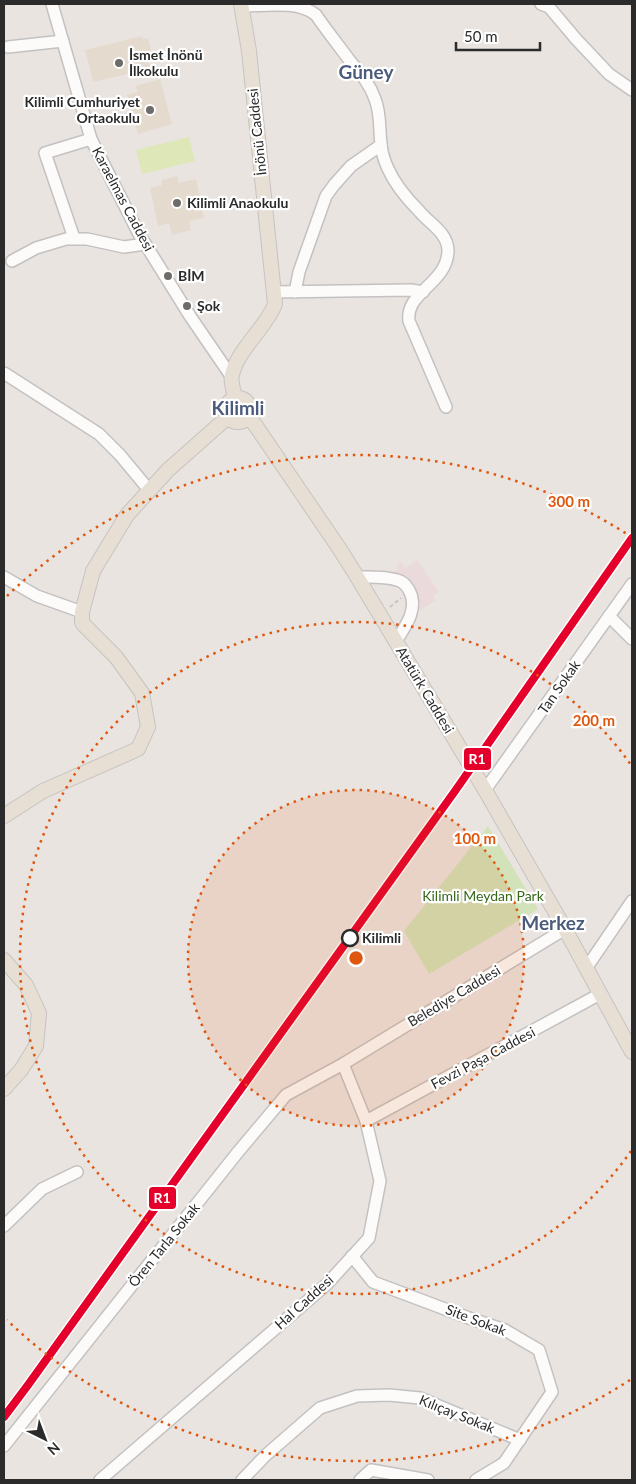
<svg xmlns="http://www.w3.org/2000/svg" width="636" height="1484" viewBox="0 0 636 1484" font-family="Lato,sans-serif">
  <rect width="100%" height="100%" fill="#eae4e0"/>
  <g fill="#e4dace">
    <path d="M 142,36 L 143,39 L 148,38 L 152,55 L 148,57 L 150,69 L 93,82 L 85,50 Z"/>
    <path d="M 160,79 L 172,124 L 138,134 L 127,95 L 138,92 L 136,86 Z"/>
    <path d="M 177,176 L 179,183 L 196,179 L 204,218 L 189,221 L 191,230 L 172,235 L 169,223 L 158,226 L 150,188 L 162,185 L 162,180 Z"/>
  </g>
  <path fill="#ebdadb" d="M 417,560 L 439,592 L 433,596 L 436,600 L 421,610 L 392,573 L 398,569 L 396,565 L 401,562 L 405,568 Z"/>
  <path fill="#d2e3b9" d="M 488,826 L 538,909 L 429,974 L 404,931 Z"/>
  <path fill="#dee7b7" d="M 189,137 L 195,161 L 142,174 L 136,150 Z"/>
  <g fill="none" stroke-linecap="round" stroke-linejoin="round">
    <defs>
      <g id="minor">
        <path d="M 52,4 L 91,139 L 139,234 L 190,316 L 231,376"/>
        <path d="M 541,4 L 549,7 L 576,39 L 609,74 L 632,90"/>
        <path d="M 241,6 C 264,6 298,0 316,15 C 327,31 339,46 350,61 C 360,73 370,84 375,99 C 381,114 379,128 381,144 C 382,159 391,177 400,189 C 406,197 413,205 420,212 C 430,224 448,233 448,251 C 447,284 405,292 409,321 L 446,407"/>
        <path d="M 8,47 L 63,41"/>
        <path d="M 74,238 L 45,153 L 91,139"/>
        <path d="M 12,261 L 36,248 L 66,239 L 87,239 L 124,247 L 145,244"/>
        <path d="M 273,292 L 411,290 L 423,292"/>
        <path d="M 295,292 L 299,272 L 326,196 L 334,185 L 351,166 L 381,145"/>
        <path d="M 4,373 L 99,434 L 120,455 L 149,490"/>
        <path d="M 4,577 L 37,596 L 82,612"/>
        <path d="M 357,577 C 370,577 385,576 397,580 C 402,581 406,585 409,590 C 419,608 406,626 396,641"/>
        <path d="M 609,616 L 632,639"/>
        <path d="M 485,790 L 632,584"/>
        <path d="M 587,967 L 632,901"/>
        <path d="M 366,1121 L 600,994"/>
        <path d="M 4,1226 L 42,1189 L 77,1172"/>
        <path d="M 352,1256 L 373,1282 L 469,1318 L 505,1330 L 539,1350 L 552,1392 L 504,1463 L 476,1480"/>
        <path d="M 4,1446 L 238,1152 L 286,1095 L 343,1064 L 565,929"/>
        <path d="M 100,1480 L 327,1284 L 369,1238 L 380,1181 L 366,1121 L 343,1064"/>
        <path d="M 242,1480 L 266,1455 L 320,1408 L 357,1396 L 389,1395 L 420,1398 L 520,1440"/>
        <path d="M 360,1480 L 371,1470 L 428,1480"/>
      </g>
      <g id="major">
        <path d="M 235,398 C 234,391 230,381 232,375 C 237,350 266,328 275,304 L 249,51 L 241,4"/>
        <circle cx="238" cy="410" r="12"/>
        <path d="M 249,416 L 339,548 L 356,575 L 485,790 L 565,929 L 632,1052"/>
        <path d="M 4,816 L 43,791 L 138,749 L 148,727 L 142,693 L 116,657 L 84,625 L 82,622 L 82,612 L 93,571 L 127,515 L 168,470 L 229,416"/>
        <path d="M 4,960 L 26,985 L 39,1013 L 36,1046 L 21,1070 L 4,1089"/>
      </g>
    </defs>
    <use href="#minor" stroke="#c3c1c1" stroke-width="14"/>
    <use href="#major" stroke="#c5c3c1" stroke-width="16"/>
    <g stroke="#c6c6c6" stroke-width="2" stroke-dasharray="4 2.5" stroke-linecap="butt">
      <path d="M 4,4 L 7,4"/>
      <path d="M 390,607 L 401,598"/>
    </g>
    <use href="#minor" stroke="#fcfbfa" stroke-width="11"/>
    <use href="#major" stroke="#e7dfd4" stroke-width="14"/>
    <defs>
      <path id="rail-1" d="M 4,1417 L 28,1385 L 455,791 L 632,538"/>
    </defs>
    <use href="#rail-1" stroke="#fff" stroke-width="11"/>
    <use href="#rail-1" stroke="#e4002b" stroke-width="8"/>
  </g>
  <circle cx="356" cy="958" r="168" fill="#df570e" fill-opacity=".12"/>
  <g fill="none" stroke="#df570e" stroke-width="2.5" stroke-dasharray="2.5 5">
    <circle cx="356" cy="958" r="168"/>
    <path d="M631 1151A336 336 0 1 1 631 765"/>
    <path d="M630 1380A503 503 0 0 1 7 1320M7 596A503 503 0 0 1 630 536"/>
  </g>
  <g fill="#6e6c6a" stroke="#fff" stroke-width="2">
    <circle cx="119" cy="63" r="5"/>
    <circle cx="150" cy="110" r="5"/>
    <circle cx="177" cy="203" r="5"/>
    <circle cx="168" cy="276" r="5"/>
    <circle cx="187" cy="306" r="5"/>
  </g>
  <circle fill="#fff" stroke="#2b2b2b" stroke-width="2.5" cx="350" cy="938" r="8"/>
  <g text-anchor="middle" stroke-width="4.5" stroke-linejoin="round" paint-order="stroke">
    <g font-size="14" font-weight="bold" fill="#2b2b2b" stroke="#fff" text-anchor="start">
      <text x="129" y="60">İsmet İnönü<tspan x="129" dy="16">İlkokulu</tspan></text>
      <text x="140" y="107" text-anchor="end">Kilimli Cumhuriyet<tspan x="140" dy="16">Ortaokulu</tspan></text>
      <text x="187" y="208">Kilimli Anaokulu</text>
      <text x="178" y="281">BİM</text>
      <text x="197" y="311">Şok</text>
    </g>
    <g font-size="14" fill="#2b2b2b" stroke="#fff">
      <text transform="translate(257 132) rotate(-96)" y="5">İnönü Caddesi</text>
      <text transform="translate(123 199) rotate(62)" y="5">Karaelmas Caddesi</text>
      <text transform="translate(559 687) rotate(-55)" y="5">Tan Sokak</text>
      <text transform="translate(425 690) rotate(59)" y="5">Atatürk Caddesi</text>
      <text transform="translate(454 996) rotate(-31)" y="5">Belediye Caddesi</text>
      <text transform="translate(483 1058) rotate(-28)" y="5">Fevzi Paşa Caddesi</text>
      <text transform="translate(164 1245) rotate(-51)" y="5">Ören Tarla Sokak</text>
      <text transform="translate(304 1302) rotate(-42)" y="5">Hal Caddesi</text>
      <text transform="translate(476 1320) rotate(21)" y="5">Site Sokak</text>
      <text transform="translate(457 1414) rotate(22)" y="5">Kılıçay Sokak</text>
    </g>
    <g font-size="14" fill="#37681a" stroke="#fff">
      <text x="483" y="901">Kilimli Meydan Park</text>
    </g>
    <g font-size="14" font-weight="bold" fill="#2b2b2b" stroke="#fff" text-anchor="start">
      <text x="362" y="943">Kilimli</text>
    </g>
    <g font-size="19" font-weight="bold" fill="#4b5b7c" stroke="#fff">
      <text x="366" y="79">Güney</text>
      <text x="238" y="415">Kilimli</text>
      <text x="553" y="930">Merkez</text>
    </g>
  </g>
  <circle cx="356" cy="958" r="8" fill="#df570e" stroke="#fff" stroke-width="2.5"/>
  <g font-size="15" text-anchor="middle" font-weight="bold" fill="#df570e" stroke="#fff" stroke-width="4.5" stroke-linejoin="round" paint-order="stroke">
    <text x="569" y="507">300 m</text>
    <text x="594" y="726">200 m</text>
    <text x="475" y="844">100 m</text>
  </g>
  <g stroke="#fff" stroke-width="2">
    <rect x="463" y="747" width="29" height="24" rx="5" fill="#e4002b"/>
    <rect x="148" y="1186" width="29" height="24" rx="5" fill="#e4002b"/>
  </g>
  <g font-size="14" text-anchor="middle" font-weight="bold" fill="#fff">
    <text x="477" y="764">R1</text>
    <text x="162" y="1203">R1</text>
  </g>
  <rect width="636" height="1484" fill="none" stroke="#2b2b2b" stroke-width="10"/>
  <g transform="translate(45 1439) rotate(138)" stroke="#ffffff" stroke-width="4" paint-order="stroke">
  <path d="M0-4L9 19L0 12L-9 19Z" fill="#2b2b2b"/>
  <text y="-8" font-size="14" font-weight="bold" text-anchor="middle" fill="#2b2b2b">N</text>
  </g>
  <path d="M456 42v8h84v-8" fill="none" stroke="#2b2b2b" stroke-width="2.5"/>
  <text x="464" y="42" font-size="15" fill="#2b2b2b" stroke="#ffffff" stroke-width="4" paint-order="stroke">50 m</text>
</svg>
